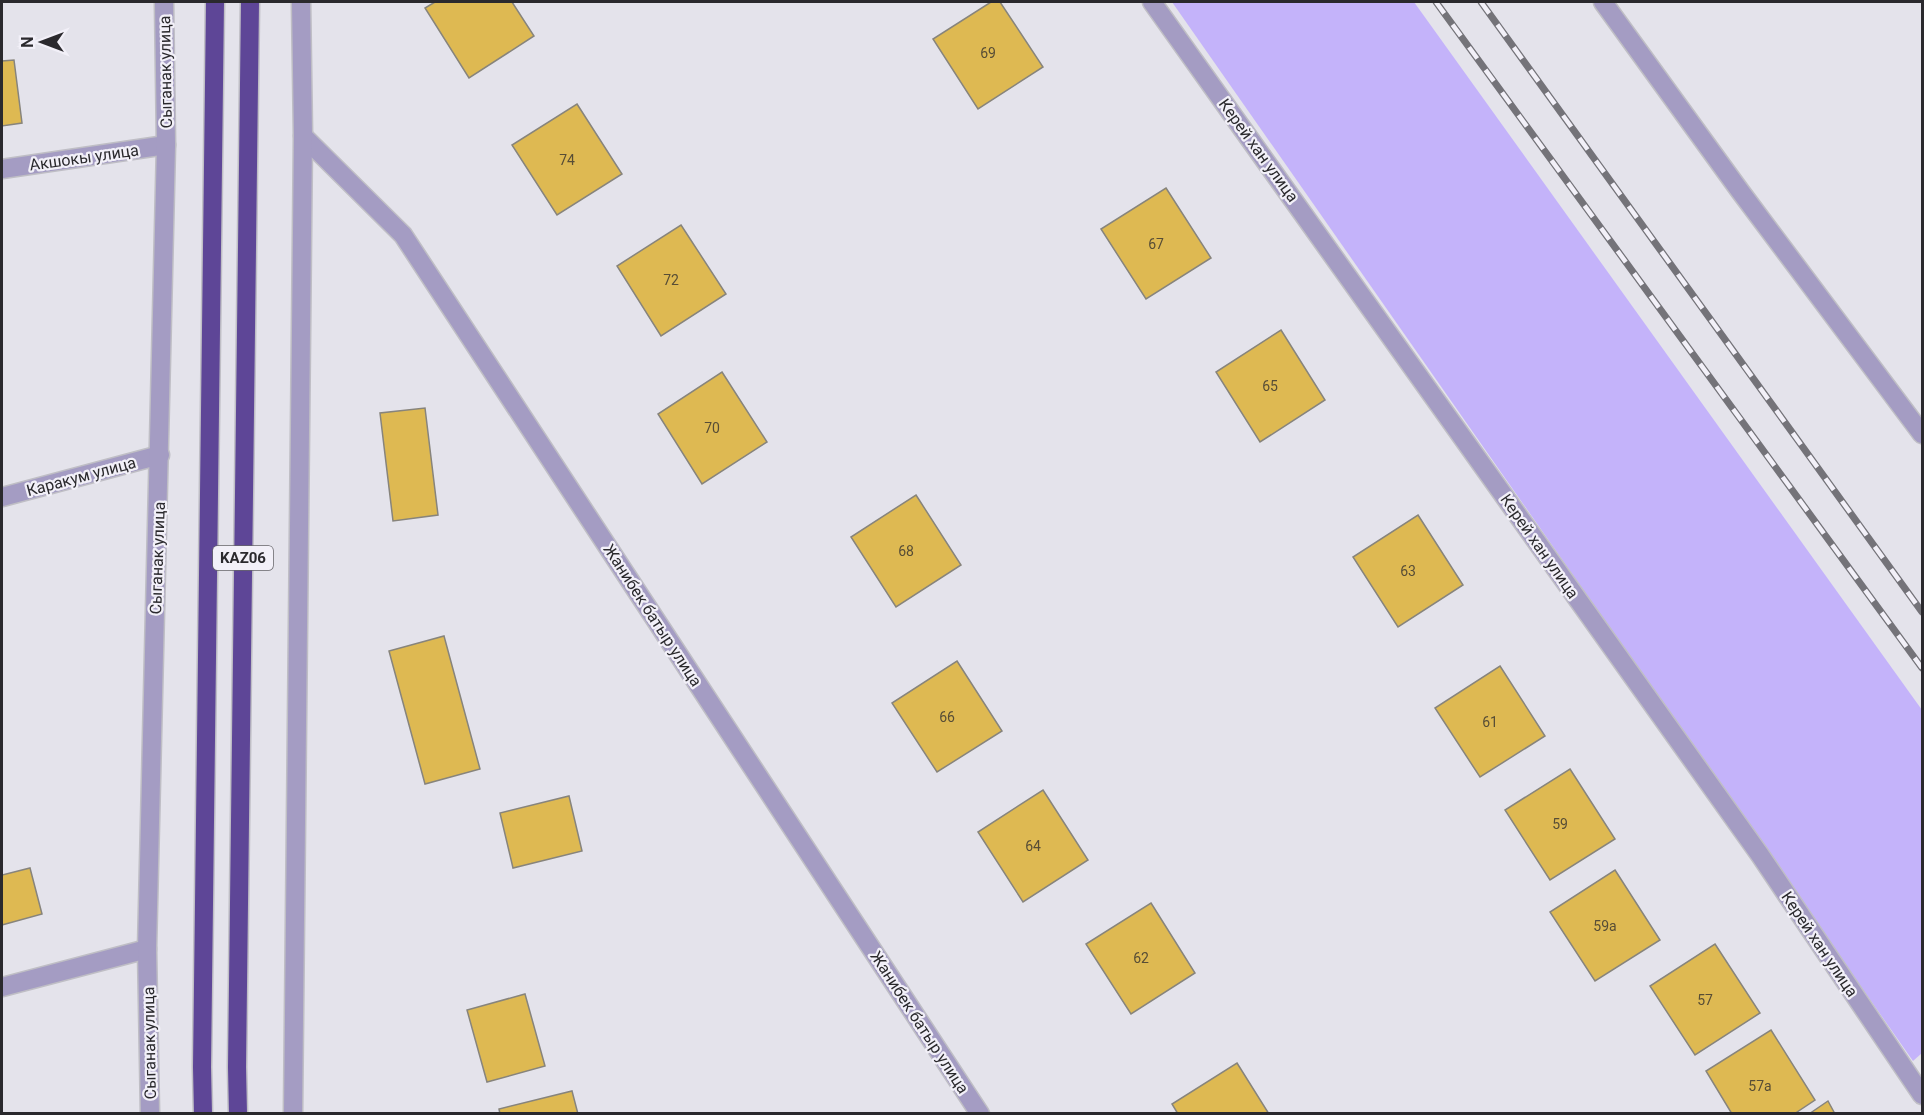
<svg xmlns="http://www.w3.org/2000/svg" width="1924" height="1115" viewBox="0 0 1924 1115" font-family="Roboto,sans-serif">
  <rect width="100%" height="100%" fill="#e4e3eb"/>
  <path fill="#c4b3fa" d="M 1172,2 L 1414,2 L 1922,710 L 1922,1053 L 1913,1061 Z"/>
  <g fill="#deb952" stroke="#87847c" stroke-width="1.5">
    <path d="M 435,2 L 512,2 L 534,36 L 469,78 L 425,8 Z"/>
    <path d="M 991,2 L 1000,2 L 1043,67 L 978,109 L 933,39 Z"/>
    <path d="M 14,60 L 22,123 L 2,126 L 2,61 Z"/>
    <path d="M 577,104 L 622,174 L 557,215 L 512,145 Z"/>
    <path d="M 1166,188 L 1211,258 L 1146,299 L 1101,229 Z"/>
    <path d="M 681,225 L 726,294 L 661,336 L 617,266 Z"/>
    <path d="M 1281,330 L 1325,400 L 1260,442 L 1216,372 Z"/>
    <path d="M 722,372 L 767,442 L 702,484 L 658,414 Z"/>
    <path d="M 425,408 L 438,515 L 393,521 L 380,413 Z"/>
    <path d="M 916,495 L 961,565 L 896,607 L 851,537 Z"/>
    <path d="M 1418,515 L 1463,585 L 1398,627 L 1353,557 Z"/>
    <path d="M 444,636 L 480,769 L 425,784 L 389,651 Z"/>
    <path d="M 957,661 L 1002,731 L 937,772 L 892,703 Z"/>
    <path d="M 1500,666 L 1545,736 L 1480,777 L 1435,708 Z"/>
    <path d="M 1570,769 L 1615,839 L 1550,880 L 1505,810 Z"/>
    <path d="M 1043,790 L 1088,860 L 1023,902 L 978,832 Z"/>
    <path d="M 569,796 L 582,851 L 513,868 L 500,813 Z"/>
    <path d="M 30,868 L 42,914 L 2,925 L 2,875 Z"/>
    <path d="M 1615,870 L 1660,940 L 1595,981 L 1550,912 Z"/>
    <path d="M 1151,903 L 1195,973 L 1131,1014 L 1086,944 Z"/>
    <path d="M 1715,944 L 1760,1013 L 1695,1055 L 1650,986 Z"/>
    <path d="M 525,994 L 545,1066 L 487,1082 L 467,1010 Z"/>
    <path d="M 1771,1030 L 1815,1100 L 1794,1114 L 1732,1114 L 1706,1071 Z"/>
    <path d="M 1237,1063 L 1269,1114 L 1178,1114 L 1172,1104 Z"/>
    <path d="M 572,1091 L 578,1114 L 500,1114 L 499,1109 Z"/>
    <path d="M 1828,1101 L 1835,1114 L 1809,1114 Z"/>
  </g>
  <g fill="none" stroke-linecap="round" stroke-linejoin="round">
    <defs>
      <g id="minor">
        <path d="M 1152,2 L 1760,855 L 1922,1095"/>
        <path d="M 1603,2 L 1740,191 L 1922,434"/>
        <path d="M 303,136 L 403,235 L 980,1114"/>
        <path d="M 2,169 L 166,145"/>
        <path d="M 2,497 L 160,455"/>
        <path d="M 2,987 L 147,949"/>
        <path d="M 150,1114 L 147,949 L 166,145 L 164,2"/>
        <path d="M 293,1114 L 303,136 L 301,2"/>
      </g>
      <g id="highway">
        <path d="M 203,1114 L 202,1067 L 215,2"/>
        <path d="M 238,1114 L 237,1067 L 250,2"/>
      </g>
    </defs>
    <use href="#minor" stroke="#bfbec5" stroke-width="21"/>
    <use href="#highway" stroke="#bfbec5" stroke-width="21"/>
    <use href="#minor" stroke="#a49cc3" stroke-width="18"/>
    <use href="#highway" stroke="#5e4697" stroke-width="18"/>
    <defs>
      <g id="rail">
        <path d="M 1436,2 L 1922,668"/>
        <path d="M 1481,2 L 1922,612"/>
      </g>
    </defs>
    <use href="#rail" stroke="#747379" stroke-width="7"/>
    <use href="#rail" stroke="#f2f0f8" stroke-width="4.5" stroke-dasharray="14" stroke-linecap="butt"/>
  </g>
  <g text-anchor="middle" stroke-width="4.5" stroke-linejoin="round" paint-order="stroke">
    <g font-size="14" fill="#574d36">
      <text x="988" y="58">69</text>
      <text x="567" y="165">74</text>
      <text x="1156" y="249">67</text>
      <text x="671" y="285">72</text>
      <text x="1270" y="391">65</text>
      <text x="712" y="433">70</text>
      <text x="906" y="556">68</text>
      <text x="1408" y="576">63</text>
      <text x="947" y="722">66</text>
      <text x="1490" y="727">61</text>
      <text x="1560" y="829">59</text>
      <text x="1033" y="851">64</text>
      <text x="1605" y="931">59a</text>
      <text x="1141" y="963">62</text>
      <text x="1705" y="1005">57</text>
      <text x="1760" y="1091">57a</text>
    </g>
    <rect fill="#f2f0f8" stroke="#66656a" stroke-width="1.5" x="213" y="546" width="60" height="24" rx="4.5"/>
    <g font-size="15" font-weight="bold" fill="#2a292d">
      <text x="243" y="563">KАZ06</text>
    </g>
    <g font-size="16" fill="#2a292d" stroke="#f2f0f8">
      <text transform="translate(165 72) rotate(-91)" y="6">Сыганак улица</text>
      <text transform="translate(1259 150) rotate(54)" y="6">Керей хан улица</text>
      <text transform="translate(84 157) rotate(-8)" y="6">Акшокы улица</text>
      <text transform="translate(81 476) rotate(-15)" y="6">Каракум улица</text>
      <text transform="translate(1540 546) rotate(55)" y="6">Керей хан улица</text>
      <text transform="translate(157 558) rotate(-88)" y="6">Сыганак улица</text>
      <text transform="translate(653 615) rotate(57)" y="6">Жанибек батыр улица</text>
      <text transform="translate(1820 944) rotate(56)" y="6">Керей хан улица</text>
      <text transform="translate(920 1022) rotate(57)" y="6">Жанибек батыр улица</text>
      <text transform="translate(149 1043) rotate(-91)" y="6">Сыганак улица</text>
    </g>
  </g>
  <rect width="1924" height="1115" fill="none" stroke="#2a292d" stroke-width="6"/>
  <g transform="translate(42 42) rotate(270)" stroke="#f2f0f8" stroke-width="4.5" paint-order="stroke">
  <path d="M0-4.5L10 22L0 15L-10 22Z" fill="#2a292d"/>
  <text y="-9" font-size="16" font-weight="bold" text-anchor="middle" fill="#2a292d">N</text>
  </g>
</svg>
